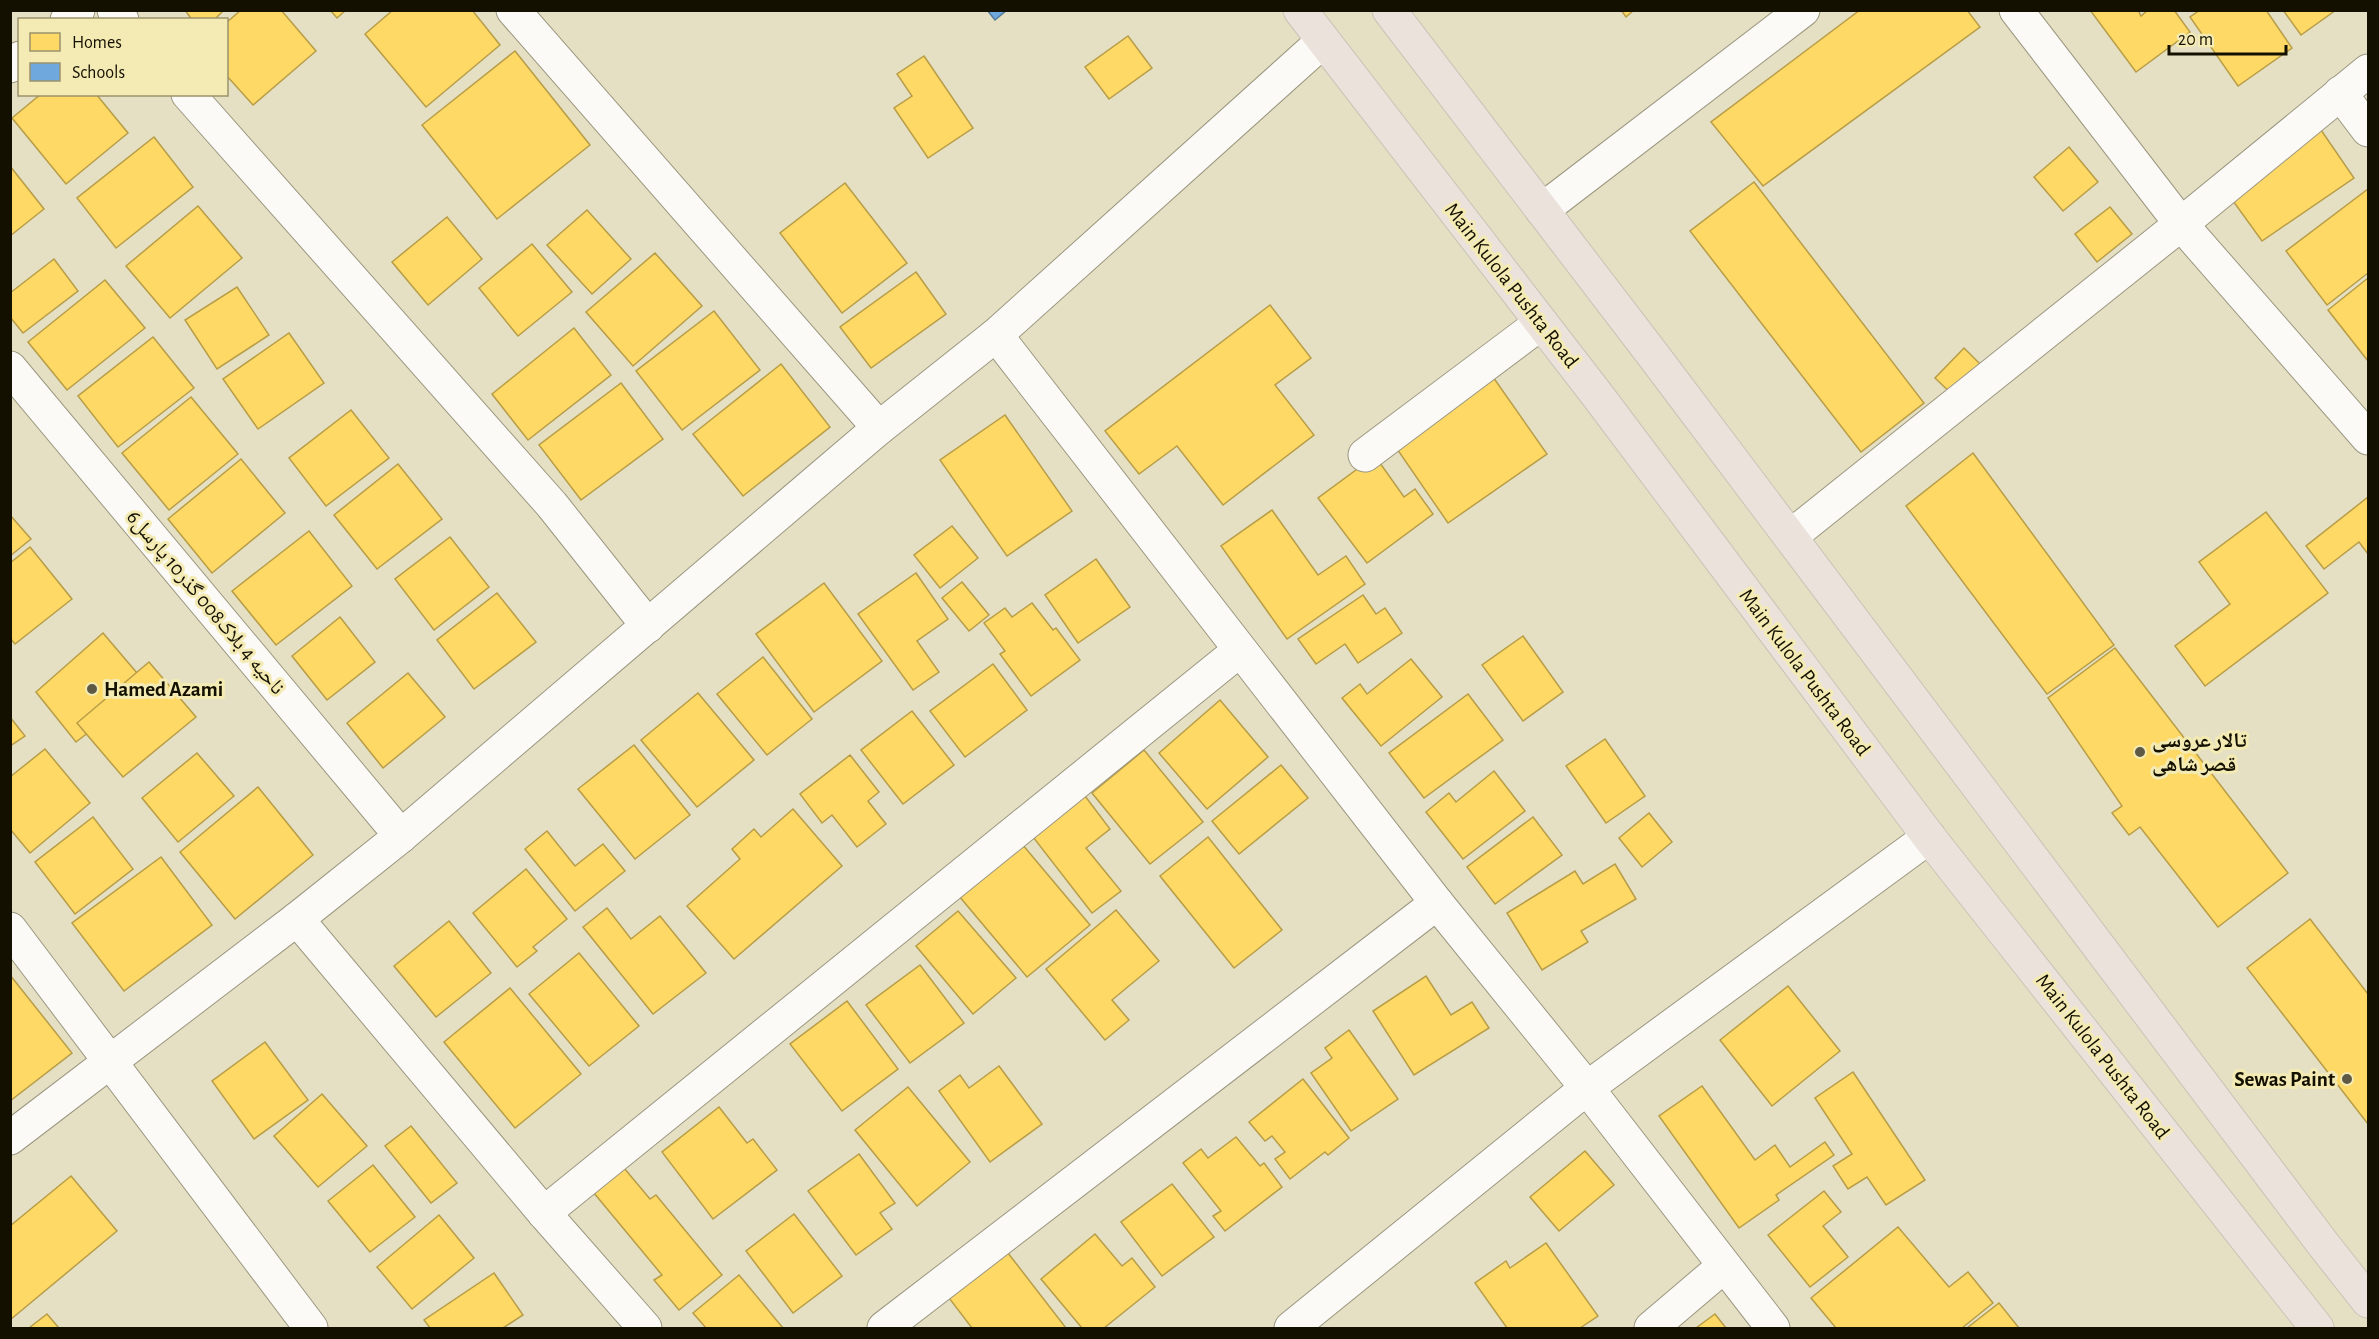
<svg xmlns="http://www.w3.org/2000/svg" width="2379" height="1339" viewBox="0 0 2379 1339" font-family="'Alegreya Sans','Noto Naskh Arabic',sans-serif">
  <rect width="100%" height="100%" fill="#e5e0c3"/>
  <g fill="#ffd966" stroke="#b89d47" stroke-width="1.5">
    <path d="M 185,10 L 224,10 L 214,20 L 192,20 Z"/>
    <path d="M 241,10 L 281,10 L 316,51 L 253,105 L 226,75 L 226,23 Z"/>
    <path d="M 330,10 L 346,10 L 337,18 Z"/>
    <path d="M 393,10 L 472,10 L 500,45 L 426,107 L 365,34 Z"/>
    <path d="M 1621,10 L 1634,10 L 1626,17 Z"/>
    <path d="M 1860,10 L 1967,10 L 1980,27 L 1763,186 L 1711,122 Z"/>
    <path d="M 2090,10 L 2138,10 L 2141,16 L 2148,10 L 2174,10 L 2190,32 L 2136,72 Z"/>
    <path d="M 2200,10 L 2266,10 L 2292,48 L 2238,86 L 2190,17 Z"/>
    <path d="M 2283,10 L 2336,10 L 2301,35 Z"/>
    <path d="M 1128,36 L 1152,68 L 1109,99 L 1085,67 Z"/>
    <path d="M 515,51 L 590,145 L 497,219 L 422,125 Z"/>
    <path d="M 924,56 L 973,128 L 928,158 L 894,108 L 912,96 L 897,74 Z"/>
    <path d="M 41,94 L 96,94 L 128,133 L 66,184 L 12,118 Z"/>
    <path d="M 2321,130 L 2354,178 L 2262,241 L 2228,194 Z"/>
    <path d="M 154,137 L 193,187 L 116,248 L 77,198 Z"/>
    <path d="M 2069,147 L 2098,182 L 2063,211 L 2034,177 Z"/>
    <path d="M 10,166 L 44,209 L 10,236 Z"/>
    <path d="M 1754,182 L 1924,403 L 1861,452 L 1690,231 Z"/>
    <path d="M 845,183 L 907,263 L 842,313 L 780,233 Z"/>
    <path d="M 2368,189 L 2368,273 L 2327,305 L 2286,251 Z"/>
    <path d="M 198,206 L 242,258 L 170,318 L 126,266 Z"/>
    <path d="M 2110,207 L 2132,234 L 2097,262 L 2075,234 Z"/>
    <path d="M 587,210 L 631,259 L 592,294 L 547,245 Z"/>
    <path d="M 447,217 L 482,259 L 428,305 L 392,262 Z"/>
    <path d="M 532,244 L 572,292 L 518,336 L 479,288 Z"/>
    <path d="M 655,253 L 702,306 L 633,366 L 586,312 Z"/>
    <path d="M 54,259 L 78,291 L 23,333 L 10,317 L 10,293 Z"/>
    <path d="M 916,272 L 946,314 L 871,368 L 840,327 Z"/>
    <path d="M 2368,278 L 2368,361 L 2328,310 Z"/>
    <path d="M 105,280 L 145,328 L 67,390 L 28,342 Z"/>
    <path d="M 237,287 L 269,335 L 217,369 L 185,320 Z"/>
    <path d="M 1270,305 L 1311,358 L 1275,385 L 1314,435 L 1223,505 L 1177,446 L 1139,474 L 1105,431 Z"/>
    <path d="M 714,311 L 760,370 L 682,430 L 636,371 Z"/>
    <path d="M 574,328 L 611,375 L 528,440 L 492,394 Z"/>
    <path d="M 289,333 L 324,383 L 258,429 L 223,379 Z"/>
    <path d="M 153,337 L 194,388 L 118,447 L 78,396 Z"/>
    <path d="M 1964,348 L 1986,370 L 1957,399 L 1935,378 Z"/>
    <path d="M 781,364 L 830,427 L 743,496 L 693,434 Z"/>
    <path d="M 1493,377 L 1547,454 L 1448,523 L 1395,446 Z"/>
    <path d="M 621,383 L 663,439 L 581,500 L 539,445 Z"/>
    <path d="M 191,397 L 238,454 L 169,510 L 122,453 Z"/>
    <path d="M 351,410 L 389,458 L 326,506 L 289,458 Z"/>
    <path d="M 1005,415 L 1072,511 L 1007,556 L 940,460 Z"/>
    <path d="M 1973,453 L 2114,645 L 2047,694 L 1906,506 Z"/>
    <path d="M 1375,456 L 1404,497 L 1415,489 L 1433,514 L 1367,563 L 1318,498 Z"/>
    <path d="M 241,459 L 285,513 L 212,573 L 168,519 Z"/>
    <path d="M 398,464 L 442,519 L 377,569 L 334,515 Z"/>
    <path d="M 2368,497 L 2368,554 L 2359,542 L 2324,569 L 2306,546 Z"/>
    <path d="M 1272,510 L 1318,575 L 1346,556 L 1365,584 L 1287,639 L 1221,546 Z"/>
    <path d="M 2266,512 L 2328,593 L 2205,686 L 2175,646 L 2230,604 L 2199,562 Z"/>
    <path d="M 10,515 L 31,539 L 10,556 Z"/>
    <path d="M 952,526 L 978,558 L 940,588 L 914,555 Z"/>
    <path d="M 309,531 L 352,586 L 276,645 L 232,591 Z"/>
    <path d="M 450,537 L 489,587 L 434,630 L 395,579 Z"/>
    <path d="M 30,547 L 72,599 L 15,644 L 10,638 L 10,563 Z"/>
    <path d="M 1096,559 L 1130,607 L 1078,643 L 1045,595 Z"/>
    <path d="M 916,573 L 948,619 L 917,641 L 939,672 L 913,690 L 858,614 Z"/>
    <path d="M 962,582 L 989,615 L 969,631 L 942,598 Z"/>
    <path d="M 824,583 L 882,661 L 814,712 L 756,634 Z"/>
    <path d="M 497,593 L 536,642 L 474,689 L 437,640 Z"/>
    <path d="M 1363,595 L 1376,614 L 1385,608 L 1402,633 L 1358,663 L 1345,644 L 1316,664 L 1298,639 Z"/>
    <path d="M 1032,603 L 1053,630 L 1056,628 L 1080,660 L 1031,696 L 1000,654 L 1005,651 L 984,623 L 1005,608 L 1012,617 Z"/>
    <path d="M 340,617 L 375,662 L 327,700 L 292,656 Z"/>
    <path d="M 103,633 L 148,686 L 76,742 L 36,692 Z"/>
    <path d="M 1523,636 L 1563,692 L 1523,721 L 1482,665 Z"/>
    <path d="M 2115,648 L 2288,873 L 2218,927 L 2140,827 L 2129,835 L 2112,813 L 2122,806 L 2048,698 Z"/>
    <path d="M 763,657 L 812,719 L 767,755 L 717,694 Z"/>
    <path d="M 1411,659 L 1442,697 L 1381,746 L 1342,698 L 1360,684 L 1367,694 Z"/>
    <path d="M 149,662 L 196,717 L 123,777 L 77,723 Z"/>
    <path d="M 993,664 L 1027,710 L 965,757 L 930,711 Z"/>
    <path d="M 408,673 L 445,717 L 383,768 L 347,723 Z"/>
    <path d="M 698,693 L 754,760 L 697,807 L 641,740 Z"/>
    <path d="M 1468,694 L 1503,740 L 1424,798 L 1389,753 Z"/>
    <path d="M 1220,700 L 1268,757 L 1207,809 L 1159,753 Z"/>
    <path d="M 912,711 L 954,765 L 903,804 L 861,750 Z"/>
    <path d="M 10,717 L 25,736 L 10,746 Z"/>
    <path d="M 1605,739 L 1645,796 L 1606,823 L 1566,766 Z"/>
    <path d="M 634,745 L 690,815 L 635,859 L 578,789 Z"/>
    <path d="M 45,749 L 90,803 L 30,853 L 10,829 L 10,777 Z"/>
    <path d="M 1144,750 L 1203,822 L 1150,864 L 1092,793 Z"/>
    <path d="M 197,753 L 234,796 L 178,842 L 142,798 Z"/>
    <path d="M 850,755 L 879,792 L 868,801 L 886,824 L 857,847 L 832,815 L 822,823 L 800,794 Z"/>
    <path d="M 1281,765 L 1308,798 L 1239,854 L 1212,821 Z"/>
    <path d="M 1494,771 L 1525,811 L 1463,859 L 1426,812 L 1449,793 L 1456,802 Z"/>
    <path d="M 258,787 L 313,855 L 235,919 L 180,852 Z"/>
    <path d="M 1085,796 L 1110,829 L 1086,848 L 1121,891 L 1092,913 L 1033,837 Z"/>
    <path d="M 793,809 L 842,866 L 734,959 L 687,906 L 740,859 L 732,849 L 754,829 L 761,837 Z"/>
    <path d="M 1649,813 L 1672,842 L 1642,867 L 1619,838 Z"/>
    <path d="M 93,817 L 133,869 L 75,914 L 35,862 Z"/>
    <path d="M 1533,817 L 1562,855 L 1495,904 L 1467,867 Z"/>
    <path d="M 547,831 L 575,866 L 603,844 L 625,871 L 575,911 L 525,849 Z"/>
    <path d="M 1208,837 L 1282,930 L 1234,968 L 1160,876 Z"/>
    <path d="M 1022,844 L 1090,925 L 1027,977 L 959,896 Z"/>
    <path d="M 161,857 L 212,925 L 124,991 L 72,923 Z"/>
    <path d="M 1615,864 L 1636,899 L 1581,931 L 1588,942 L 1542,970 L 1507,913 L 1575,871 L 1583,884 Z"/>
    <path d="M 526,869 L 567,919 L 533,947 L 537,951 L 517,967 L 473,913 Z"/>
    <path d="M 607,908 L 631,939 L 660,916 L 706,973 L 653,1014 L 583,927 Z"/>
    <path d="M 1116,910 L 1159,961 L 1112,1000 L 1129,1020 L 1105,1040 L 1046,969 Z"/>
    <path d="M 958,911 L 1016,978 L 973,1014 L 916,946 Z"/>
    <path d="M 2310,919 L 2368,994 L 2368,1124 L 2247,968 Z"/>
    <path d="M 449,921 L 491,973 L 436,1017 L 394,966 Z"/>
    <path d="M 579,953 L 639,1026 L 589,1066 L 529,994 Z"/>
    <path d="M 920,965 L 964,1023 L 910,1063 L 866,1005 Z"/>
    <path d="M 10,975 L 72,1053 L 10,1101 Z"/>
    <path d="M 1426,976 L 1451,1015 L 1472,1002 L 1489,1028 L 1414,1075 L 1373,1011 Z"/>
    <path d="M 1788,986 L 1840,1051 L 1772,1106 L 1720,1040 Z"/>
    <path d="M 510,988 L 581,1074 L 515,1128 L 444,1042 Z"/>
    <path d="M 847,1001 L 898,1069 L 842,1111 L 790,1044 Z"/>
    <path d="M 1349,1030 L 1398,1099 L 1351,1131 L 1311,1073 L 1332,1058 L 1325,1048 Z"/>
    <path d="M 265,1042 L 308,1100 L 254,1139 L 212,1081 Z"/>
    <path d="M 999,1066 L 1042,1124 L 990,1162 L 939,1091 L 960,1075 L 969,1088 Z"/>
    <path d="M 1853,1072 L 1925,1180 L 1886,1205 L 1867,1177 L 1848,1189 L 1833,1166 L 1852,1154 L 1815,1098 Z"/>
    <path d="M 1303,1079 L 1349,1138 L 1328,1155 L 1325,1152 L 1290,1179 L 1275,1159 L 1285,1152 L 1272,1136 L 1265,1141 L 1249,1122 Z"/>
    <path d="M 1702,1086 L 1755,1160 L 1775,1145 L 1790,1167 L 1825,1142 L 1834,1155 L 1776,1195 L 1779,1200 L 1739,1228 L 1659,1116 Z"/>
    <path d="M 908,1087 L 970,1162 L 917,1206 L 855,1130 Z"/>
    <path d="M 322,1094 L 367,1146 L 318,1187 L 274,1136 Z"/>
    <path d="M 719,1107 L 747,1143 L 753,1139 L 777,1170 L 713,1219 L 662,1152 Z"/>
    <path d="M 411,1126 L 457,1183 L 431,1203 L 385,1146 Z"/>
    <path d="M 1236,1137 L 1260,1166 L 1264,1163 L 1282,1187 L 1225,1231 L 1213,1216 L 1221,1211 L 1183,1163 L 1201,1149 L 1208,1158 Z"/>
    <path d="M 1585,1151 L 1614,1185 L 1559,1231 L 1530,1197 Z"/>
    <path d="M 859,1154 L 895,1203 L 880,1213 L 892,1229 L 856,1255 L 808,1191 Z"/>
    <path d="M 619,1162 L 650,1199 L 656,1195 L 722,1275 L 679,1310 L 654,1280 L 662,1275 L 589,1187 Z"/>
    <path d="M 373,1165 L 415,1217 L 370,1252 L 328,1201 Z"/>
    <path d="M 71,1176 L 117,1231 L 10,1320 L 10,1226 Z"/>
    <path d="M 1172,1184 L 1214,1237 L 1162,1276 L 1121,1222 Z"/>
    <path d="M 1824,1191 L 1841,1212 L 1823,1226 L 1848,1257 L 1810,1287 L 1768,1235 Z"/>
    <path d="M 794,1214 L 842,1276 L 793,1313 L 746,1251 Z"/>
    <path d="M 439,1215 L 474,1258 L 412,1309 L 377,1267 Z"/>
    <path d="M 1898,1227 L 1949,1287 L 1968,1272 L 1993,1303 L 1962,1328 L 1836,1328 L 1811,1298 Z"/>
    <path d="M 1095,1234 L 1122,1266 L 1132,1258 L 1155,1287 L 1104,1328 L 1082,1328 L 1041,1279 Z"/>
    <path d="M 1546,1243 L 1598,1316 L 1580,1328 L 1507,1328 L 1475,1283 L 1506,1261 L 1510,1268 Z"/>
    <path d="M 1008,1253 L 1066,1328 L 972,1328 L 949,1298 Z"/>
    <path d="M 494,1273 L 523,1315 L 503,1328 L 430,1328 L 424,1320 Z"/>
    <path d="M 739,1275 L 783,1328 L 706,1328 L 693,1313 Z"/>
    <path d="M 1999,1303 L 2019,1328 L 1967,1328 Z"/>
    <path d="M 47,1314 L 59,1328 L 29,1328 Z"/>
    <path d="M 1715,1314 L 1726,1328 L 1696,1328 Z"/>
  </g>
  <path fill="#6fa8dc" stroke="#547a9a" stroke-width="1.5" d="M 987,10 L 1007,10 L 995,20 Z"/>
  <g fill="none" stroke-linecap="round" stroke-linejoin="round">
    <defs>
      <g id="minor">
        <path d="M 114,10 L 122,20"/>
        <path d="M 513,10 L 879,428"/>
        <path d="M 2016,10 L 2181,224 L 2368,438"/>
        <path d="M 67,20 L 78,10"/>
        <path d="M 10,66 L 20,58"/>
        <path d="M 2340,93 L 2368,130"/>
        <path d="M 188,94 L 552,505 L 648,626"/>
        <path d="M 1542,210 L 1803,10"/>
        <path d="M 996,335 L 1437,903 L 1587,1088 L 1773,1328"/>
        <path d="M 10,368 L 401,836"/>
        <path d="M 1365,455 L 1541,323"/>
        <path d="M 1791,536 L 2181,224 L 2368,71"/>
        <path d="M 297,919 L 544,1213 L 645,1328"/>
        <path d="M 10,929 L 311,1328"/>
        <path d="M 10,1138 L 297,919 L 401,836 L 879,428 L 996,335 L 1323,41"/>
        <path d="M 544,1213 L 1240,650"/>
        <path d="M 884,1328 L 1437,903"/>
        <path d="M 1291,1328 L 1587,1088 L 1929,837"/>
        <path d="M 1651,1328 L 1724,1266"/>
      </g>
      <g id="major">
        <path d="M 1300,10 L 1598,396 L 1929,837 L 2317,1328"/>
        <path d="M 1389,10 L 1653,355 L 2323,1244 L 2368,1301"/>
      </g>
    </defs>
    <use href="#minor" stroke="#9b9780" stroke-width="35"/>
    <use href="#major" stroke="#c6c4b6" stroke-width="35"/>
    <use href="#minor" stroke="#fbfaf6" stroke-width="33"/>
    <use href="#major" stroke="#ebe3db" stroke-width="33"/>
  </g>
  <g fill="#5d5944" stroke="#f4ebb4" stroke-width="2">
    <circle cx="92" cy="689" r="6"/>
    <circle cx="2140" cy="752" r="6"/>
    <circle cx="2347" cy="1079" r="6"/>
  </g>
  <g text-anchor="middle" stroke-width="6" stroke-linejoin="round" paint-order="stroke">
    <g font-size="21" fill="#141000" stroke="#f4ebb4">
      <text transform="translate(1512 285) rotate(52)" y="7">Main Kulola Pushta Road</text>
      <text transform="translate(206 602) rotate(50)" y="7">ناحیه 4 بلاک008 گذر10 پارسل6</text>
      <text transform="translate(1805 672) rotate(53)" y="7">Main Kulola Pushta Road</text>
      <text transform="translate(2103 1056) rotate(52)" y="7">Main Kulola Pushta Road</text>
    </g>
    <g font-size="21" font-weight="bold" fill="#141000" stroke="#f4ebb4" text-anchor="start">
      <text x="104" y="696">Hamed Azami</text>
      <text x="2152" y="747">تالار عروسی<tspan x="2152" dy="24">قصر شاهی</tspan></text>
      <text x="2335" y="1086" text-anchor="end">Sewas Paint</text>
    </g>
  </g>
  <rect width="2379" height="1339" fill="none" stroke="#141000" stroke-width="24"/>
  <rect x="18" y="18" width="210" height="78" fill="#f4ebb4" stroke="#9a936c" stroke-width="1.5"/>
  <rect x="30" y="33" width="30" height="18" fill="#ffd966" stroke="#9a936c" stroke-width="1.5"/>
  <text x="72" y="48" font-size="18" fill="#141000">Homes</text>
  <rect x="30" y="63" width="30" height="18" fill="#6fa8dc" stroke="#9a936c" stroke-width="1.5"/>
  <text x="72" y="78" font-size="18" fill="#141000">Schools</text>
  <path d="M2169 45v9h117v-9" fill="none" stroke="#141000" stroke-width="3"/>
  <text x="2178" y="45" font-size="18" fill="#141000" stroke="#f4ebb4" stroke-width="4.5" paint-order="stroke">20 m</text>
</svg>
